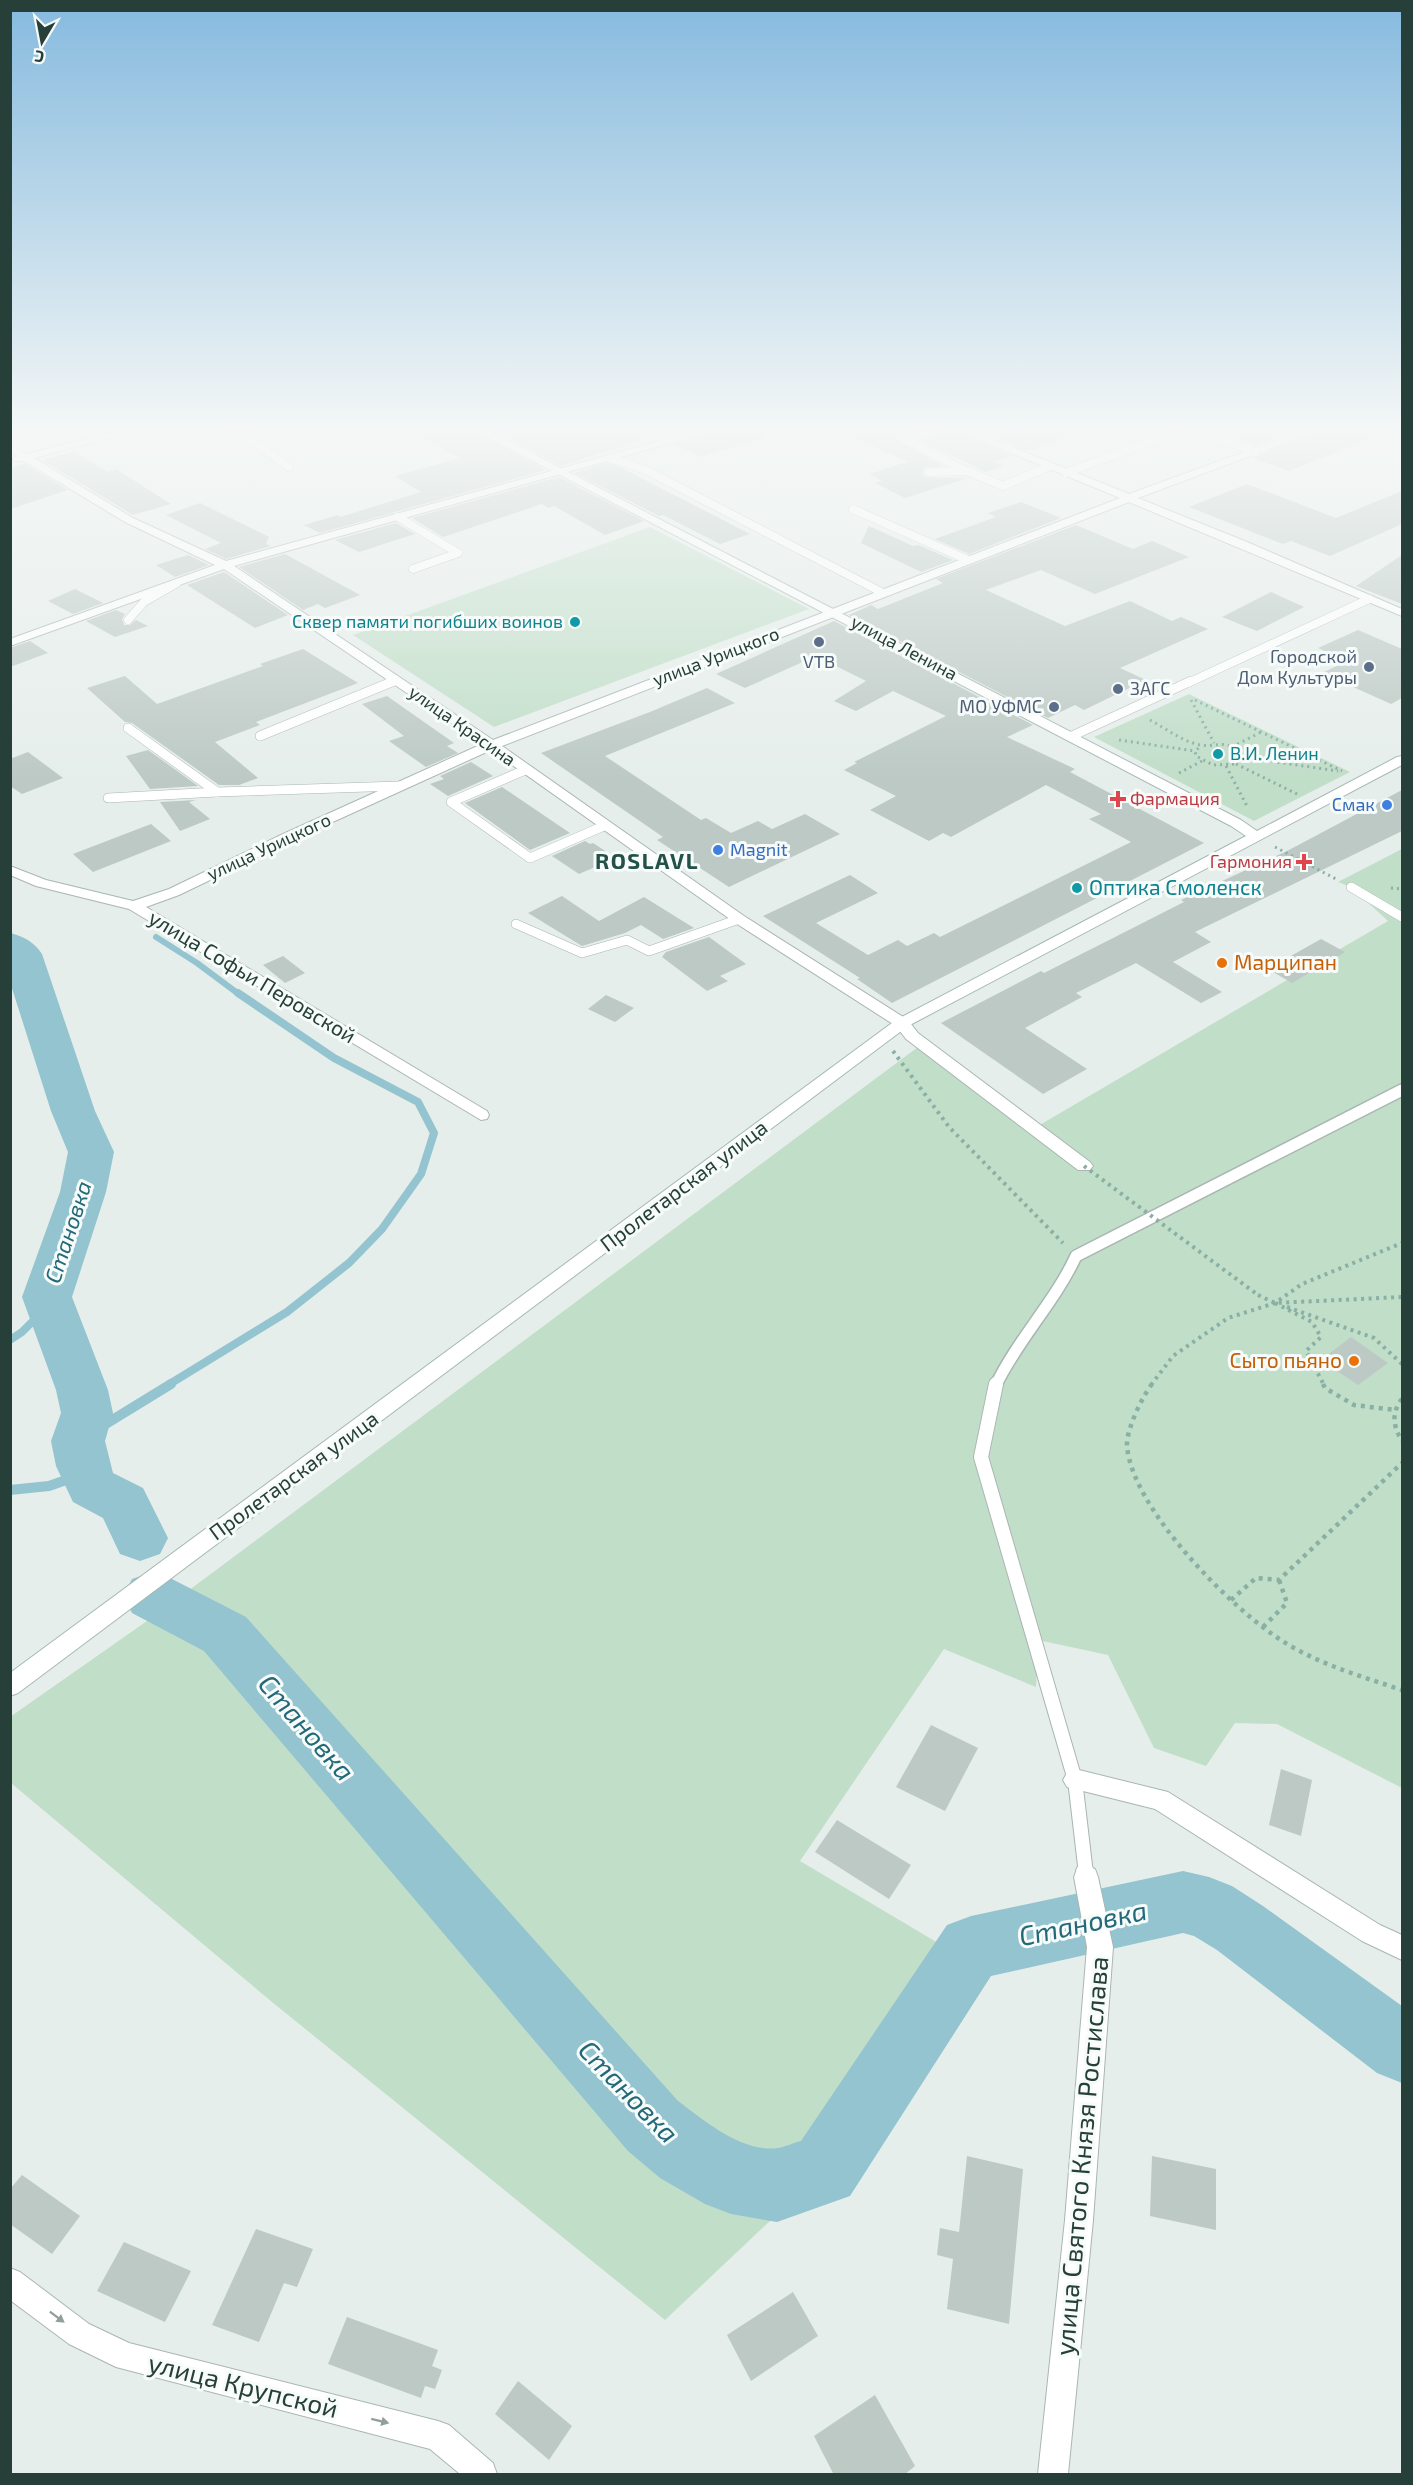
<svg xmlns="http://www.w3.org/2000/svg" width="1413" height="2485" viewBox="0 0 1413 2485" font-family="'Exo 2',sans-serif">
  <rect width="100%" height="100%" fill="#e6eeeb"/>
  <g fill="#c1dec9">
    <path d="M 650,527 L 809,609 L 494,727 L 353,635 Z"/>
    <path d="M 1189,694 L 1350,772 L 1254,821 L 1094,737 Z"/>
    <path d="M 1402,849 L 1402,1788 L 1277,1724 L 1235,1723 L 1206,1766 L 1154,1748 L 1108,1655 L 1038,1640 L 1036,1687 L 944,1649 L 800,1861 L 965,1959 L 824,2170 L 665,2320 L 272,2002 L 11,1783 L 10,1717 L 157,1614 L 918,1047 L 1038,1126 L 1388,921 L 1351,887 L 1338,882 Z"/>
  </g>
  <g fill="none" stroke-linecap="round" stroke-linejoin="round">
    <path stroke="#93c4cf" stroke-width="6" d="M 156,937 L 197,963 L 240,995"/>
    <g stroke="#93c4cf" stroke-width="8">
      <path d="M 10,1340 L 22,1332 L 50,1304"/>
      <path d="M 168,1385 L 287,1312 L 349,1263 L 382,1229 L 421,1174 L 434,1133 L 418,1102 L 334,1058 L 238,993"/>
    </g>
    <g stroke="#93c4cf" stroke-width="10">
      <path d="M 78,1441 L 171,1384"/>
      <path d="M 10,1490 L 49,1486 L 86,1473"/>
    </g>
    <g fill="#93c4cf" fill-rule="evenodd">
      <path d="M 10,933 C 25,937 34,942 42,954 L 95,1111 L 114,1152 L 106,1192 L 72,1297 L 108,1390 L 113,1413 L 105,1441 L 113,1473 L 143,1488 L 168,1538 L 160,1554 L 140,1561 L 120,1554 L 103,1518 L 73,1502 L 56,1466 L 51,1441 L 61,1413 L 56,1390 L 22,1297 L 60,1192 L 68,1152 L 51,1111 L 10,982 Z"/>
      <path d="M 152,1572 L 172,1579 L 246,1617 L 678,2101 C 705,2121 742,2153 778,2148 C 785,2147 793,2143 801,2141 L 947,1925 L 971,1916 L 1183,1871 L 1209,1877 L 1232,1886 L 1263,1906 L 1402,2006 L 1402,2083 L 1377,2073 L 1217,1950 L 1194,1936 L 1183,1933 L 991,1976 L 850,2196 L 777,2222 L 731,2214 L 705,2204 L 660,2178 L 628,2151 L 204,1651 L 132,1613 L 123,1596 L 132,1579 Z"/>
    </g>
  </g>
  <g fill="#bcc9c4">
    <path d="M 411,432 L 476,432 L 546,470 L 320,533 L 304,525 L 338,515 L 340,517 L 421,492 L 395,476 L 460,458 Z"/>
    <path d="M 497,432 L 647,432 L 648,438 L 561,466 Z"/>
    <path d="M 712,432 L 764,432 L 765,438 L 700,457 L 675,444 Z"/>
    <path d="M 841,432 L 910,432 L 902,436 L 901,443 L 943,466 L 924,467 L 922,473 L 925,477 L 968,478 L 905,498 L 875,483 L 882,481 L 869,474 L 908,462 Z"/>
    <path d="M 937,432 L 958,432 L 1012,456 L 994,462 L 1004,466 L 986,472 L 922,441 L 933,437 Z"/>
    <path d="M 982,432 L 1070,432 L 1071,436 L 1028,451 Z"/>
    <path d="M 1220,432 L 1291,432 L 1255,446 Z"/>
    <path d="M 1316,432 L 1384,433 L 1289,471 L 1252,458 Z"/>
    <path d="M 74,451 L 107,472 L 116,469 L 171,504 L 133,515 L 42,460 Z"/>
    <path d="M 607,463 L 620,467 L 750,534 L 720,544 L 663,515 L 659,516 L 574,473 Z"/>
    <path d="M 25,464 L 68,490 L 10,509 L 10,468 Z"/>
    <path d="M 559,477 L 644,521 L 605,535 L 554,506 L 549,508 L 542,504 L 443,537 L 412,518 Z"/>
    <path d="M 1247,484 L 1336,518 L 1402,491 L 1402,524 L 1330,556 L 1291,541 L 1283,544 L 1189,507 Z"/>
    <path d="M 1021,502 L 1061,518 L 969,554 L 935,539 L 996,517 L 988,513 Z"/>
    <path d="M 200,503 L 269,537 L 266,544 L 271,546 L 226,559 L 205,549 L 221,543 L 166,515 Z"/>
    <path d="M 396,523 L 415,534 L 359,552 L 335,540 Z"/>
    <path d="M 1076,525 L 1133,549 L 1152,541 L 1189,557 L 1095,594 L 1041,570 L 986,590 L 1065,626 L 1130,601 L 1172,621 L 1181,617 L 1208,629 L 1120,668 L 1146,680 L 1084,710 L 1075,705 L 1048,718 L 849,615 L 871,605 L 878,609 L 943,583 L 936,579 Z"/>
    <path d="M 869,526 L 913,546 L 918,545 L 953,560 L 921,572 L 861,543 Z"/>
    <path d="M 285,554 L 360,595 L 325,608 L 318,604 L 303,610 L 239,567 Z"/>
    <path d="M 188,555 L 209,565 L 175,577 L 156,565 Z"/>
    <path d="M 1402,555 L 1402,604 L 1356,586 Z"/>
    <path d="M 224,572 L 288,615 L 255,628 L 187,585 Z"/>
    <path d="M 75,589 L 103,603 L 73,614 L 48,601 Z"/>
    <path d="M 1271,592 L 1304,607 L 1257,631 L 1222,617 Z"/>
    <path d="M 116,610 L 125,614 L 122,619 L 124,625 L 130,625 L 136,620 L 148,626 L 115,637 L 86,621 Z"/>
    <path d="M 834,621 L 1033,725 L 1007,737 L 1075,769 L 1070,772 L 1204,843 L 892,1003 L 857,979 L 860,978 L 763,916 L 850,875 L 878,893 L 816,923 L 868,955 L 898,940 L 907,946 L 934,933 L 940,937 L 1131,842 L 1089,819 L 1101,814 L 1046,785 L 951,837 L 943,833 L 929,841 L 870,810 L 896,796 L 844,770 L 857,763 L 854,762 L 946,716 L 893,691 L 856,711 L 834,701 L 866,681 L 816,656 L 745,688 L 716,674 Z"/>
    <path d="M 1358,630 L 1402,649 L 1402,698 L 1391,704 L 1322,673 L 1347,661 L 1318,648 Z"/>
    <path d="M 30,641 L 48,653 L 10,667 L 10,648 Z"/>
    <path d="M 303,649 L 358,683 L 256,722 L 260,725 L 215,742 L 258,778 L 239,785 L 219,785 L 132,723 L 125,722 L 87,688 L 125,676 L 157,704 L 263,666 L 260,664 Z"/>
    <path d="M 707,688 L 735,703 L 605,756 L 701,820 L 706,818 L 731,833 L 758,821 L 772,829 L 805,814 L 840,834 L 729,887 L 657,840 L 663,837 L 541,753 L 650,712 Z"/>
    <path d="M 387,696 L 454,743 L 447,746 L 458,753 L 426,767 L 389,741 L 404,736 L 362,704 Z"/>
    <path d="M 148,750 L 198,786 L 150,789 L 126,756 Z"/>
    <path d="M 28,752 L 63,778 L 22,794 L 10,786 L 10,759 Z"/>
    <path d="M 471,762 L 493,776 L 448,796 L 430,784 L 444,779 L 440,776 Z"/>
    <path d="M 502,787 L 570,833 L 530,850 L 465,803 Z"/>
    <path d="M 1402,790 L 1402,831 L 1195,932 L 1211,942 L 1173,962 L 1222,992 L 1201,1003 L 1136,963 L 1076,993 L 1082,997 L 1025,1028 L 1087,1069 L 1043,1094 L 941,1023 L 1041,971 L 1044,973 L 1184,902 L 1181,900 L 1287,851 Z"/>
    <path d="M 196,800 L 189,802 L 210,819 L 180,831 L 160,802 Z"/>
    <path d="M 151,824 L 171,841 L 93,872 L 73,854 Z"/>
    <path d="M 585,841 L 590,844 L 593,843 L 616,858 L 579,874 L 552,856 Z"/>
    <path d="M 562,896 L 599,921 L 644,897 L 694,928 L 663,939 L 641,925 L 625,933 L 582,946 L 528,913 Z"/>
    <path d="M 709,937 L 746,964 L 720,976 L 728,981 L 707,991 L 662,957 L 666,952 Z"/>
    <path d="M 1321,939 L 1345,952 L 1292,983 L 1268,969 Z"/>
    <path d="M 283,956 L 305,973 L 285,983 L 263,965 Z"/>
    <path d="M 606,995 L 634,1008 L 615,1022 L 588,1009 Z"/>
    <path d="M 1351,1337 L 1388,1363 L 1358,1385 L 1321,1360 Z"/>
    <path d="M 931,1725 L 978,1748 L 945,1811 L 896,1787 Z"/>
    <path d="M 1281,1769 L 1312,1780 L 1301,1836 L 1269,1825 Z"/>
    <path d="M 837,1820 L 911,1865 L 889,1899 L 815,1852 Z"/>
    <path d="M 967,2156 L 1023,2169 L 1009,2324 L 947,2309 L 953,2259 L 937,2255 L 940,2228 L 959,2232 Z"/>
    <path d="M 1152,2156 L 1216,2169 L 1216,2230 L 1150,2216 Z"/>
    <path d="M 22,2175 L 80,2216 L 52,2254 L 10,2224 L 10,2189 Z"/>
    <path d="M 256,2229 L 313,2249 L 297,2287 L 284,2283 L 259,2342 L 212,2325 Z"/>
    <path d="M 124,2242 L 191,2271 L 165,2322 L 97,2291 Z"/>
    <path d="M 793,2292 L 818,2336 L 751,2381 L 727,2335 Z"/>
    <path d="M 347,2317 L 438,2350 L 432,2366 L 442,2370 L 435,2389 L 425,2386 L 421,2398 L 328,2364 Z"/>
    <path d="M 518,2381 L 572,2426 L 549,2460 L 495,2414 Z"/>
    <path d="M 875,2395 L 915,2466 L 904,2475 L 834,2475 L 814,2436 Z"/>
  </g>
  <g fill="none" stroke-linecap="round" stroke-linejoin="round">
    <defs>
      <g id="lane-far4">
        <path d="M 240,432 L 289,467"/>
        <path d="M 931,432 L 906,440 L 966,471"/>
        <path d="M 1202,432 L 1255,452"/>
        <path d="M 610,458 L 646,470 L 883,593"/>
        <path d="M 928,472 L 967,471 L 1003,486 L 1050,466"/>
        <path d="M 1066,473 L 1176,432"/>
        <path d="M 853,509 L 968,560"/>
        <path d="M 398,517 L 458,553 L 413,569"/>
        <path d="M 128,620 L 144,602 L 177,583"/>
        <path d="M 390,683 L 396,680"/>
        <path d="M 1188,683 L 1369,599"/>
      </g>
      <g id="lane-far3">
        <path d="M 128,728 L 217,792 L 399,786"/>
        <path d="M 260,736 L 394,681"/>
        <path d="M 1072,736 L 1191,681"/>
        <path d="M 525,770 L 451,802 L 530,858 L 606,825"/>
        <path d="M 108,798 L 217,792"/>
        <path d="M 1351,887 L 1402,917"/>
        <path d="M 516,924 L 582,953 L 627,940 L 649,951 L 739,919"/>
      </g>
      <path id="lane-far2" d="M 996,1385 C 1018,1339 1055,1302 1076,1256 L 1402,1090"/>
      <path id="lane-far1" d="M 996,1384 L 981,1457 L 1075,1780 L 1086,1874"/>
      <path id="lane" d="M 1085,1872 L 1086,1877"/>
      <g id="street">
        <path d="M 113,432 L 131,432 L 34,458 L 133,518 L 226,561 L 692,432 L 710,432 L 234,566 L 493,740 L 1120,498 L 960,432 L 975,432 L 1129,494 L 1299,432 L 1314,432 L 1138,498 L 1247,542 L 1402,609 L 1402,616 L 1129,502 L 502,746 L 744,916 L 908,1020 L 918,1033 L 1090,1162 L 1093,1166 L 1090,1170 L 1078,1170 L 906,1039 L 896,1026 L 734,922 L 491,750 L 291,841 L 179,895 L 146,907 L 487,1111 L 489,1115 L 487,1119 L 481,1120 L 129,909 L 36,886 L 10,875 L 10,866 L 46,880 L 133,901 L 169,889 L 281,835 L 482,744 L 224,569 L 10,646 L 10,639 L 215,565 L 125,522 L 24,461 L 14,461 L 13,459 L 17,456 L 10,452 L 10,444 L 27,454 Z"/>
        <path d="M 1075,1769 L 1168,1792 L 1380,1925 L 1402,1935 L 1402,1960 L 1362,1941 L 1155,1809 L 1067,1787 L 1063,1780 L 1067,1773 Z"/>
        <path d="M 1086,1866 L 1095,1869 L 1098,1877 L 1113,1947 L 1093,2220 L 1068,2474 L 1038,2474 L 1065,2220 L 1087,1947 L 1074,1877 L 1077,1869 Z"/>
        <path d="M 10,2268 L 20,2272 L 89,2324 L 129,2343 L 438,2421 L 449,2425 L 493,2463 L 497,2474 L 460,2474 L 430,2449 L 116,2367 L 69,2344 L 10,2300 Z"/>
      </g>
      <path id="secondary" d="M 478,432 L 491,432 L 1241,820 L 1257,831 L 1397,757 L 1402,756 L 1402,765 L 908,1026 L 18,1693 L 10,1696 L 10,1673 L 896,1020 L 1246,836 L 1231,826 Z"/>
    </defs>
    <use href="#lane-far4" stroke="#a9b6b2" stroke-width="9"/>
    <use href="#lane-far3" stroke="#a9b6b2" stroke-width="10"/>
    <use href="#lane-far2" stroke="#a9b6b2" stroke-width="14"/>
    <use href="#lane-far1" stroke="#a9b6b2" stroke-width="16"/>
    <use href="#lane" stroke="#a9b6b2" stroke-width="20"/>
    <use href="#street" stroke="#a9b6b2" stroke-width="2"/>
    <use href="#secondary" stroke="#a5b9b3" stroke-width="2"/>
    <g stroke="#89b0a4" stroke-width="3" stroke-dasharray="2 4" stroke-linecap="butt">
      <path d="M 1191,700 L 1214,743"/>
      <path d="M 1195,700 L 1342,771"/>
      <path d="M 1150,720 C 1165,728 1179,739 1196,744 C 1215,750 1227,735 1242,757 L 1236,764 L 1213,765 L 1196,756 L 1195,751 L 1201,746"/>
      <path d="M 1119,740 L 1195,751"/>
      <path d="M 1232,747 L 1261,732"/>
      <path d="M 1242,757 L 1338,771"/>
      <path d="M 1236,764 L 1297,794"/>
      <path d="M 1226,766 L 1248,808"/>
      <path d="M 1179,773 L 1202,761"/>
      <path d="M 1275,847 L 1338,880"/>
      <path d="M 1391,888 L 1402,889"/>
    </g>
    <g stroke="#89b0a4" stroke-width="4" stroke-dasharray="3 4.5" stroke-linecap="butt">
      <path d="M 893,1051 L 949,1127 L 1063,1243"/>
      <path d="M 1258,1295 L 1275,1303 L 1402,1297"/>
      <path d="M 1275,1303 L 1312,1322 L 1321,1337 L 1306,1351 L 1324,1385"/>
      <path d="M 1287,1307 L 1374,1338 L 1402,1364"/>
      <path d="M 1151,1385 L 1173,1356 L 1228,1318 L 1275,1303 L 1302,1284 L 1402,1243"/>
    </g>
    <g stroke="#89b0a4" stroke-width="4.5" stroke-dasharray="4 5" stroke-linecap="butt">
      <path d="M 1152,1384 C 1142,1397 1126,1430 1127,1446 C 1132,1507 1224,1600 1272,1634 C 1311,1662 1357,1675 1402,1690"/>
      <path d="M 1323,1384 L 1325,1388 L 1354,1405 L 1395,1410"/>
      <path d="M 1402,1399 C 1391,1413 1393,1426 1402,1441"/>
      <path d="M 1231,1600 L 1256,1578 L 1279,1580 L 1402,1463"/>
      <path d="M 1263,1627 L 1287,1603 L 1279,1580"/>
    </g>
    <use href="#lane-far4" stroke="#fff" stroke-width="8"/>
    <use href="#lane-far3" stroke="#fff" stroke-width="9"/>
    <use href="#lane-far2" stroke="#fff" stroke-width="11"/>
    <use href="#lane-far1" stroke="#fff" stroke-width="14"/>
    <use href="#lane" stroke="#fff" stroke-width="18"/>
    <use href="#street" fill="#fff" fill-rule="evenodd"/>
    <use href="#secondary" fill="#fff" fill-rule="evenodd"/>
    <path stroke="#89b0a4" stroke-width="4" stroke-dasharray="3 4.5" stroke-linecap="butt" d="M 1084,1166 L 1258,1295"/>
  </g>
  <defs><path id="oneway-solid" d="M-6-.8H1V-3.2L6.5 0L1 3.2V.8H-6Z" transform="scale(1.5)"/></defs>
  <g fill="#92a09c">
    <use href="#oneway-solid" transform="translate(57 2317) rotate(37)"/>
    <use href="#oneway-solid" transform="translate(380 2421) rotate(14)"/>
  </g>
  <linearGradient id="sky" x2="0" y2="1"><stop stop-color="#86bade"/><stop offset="0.55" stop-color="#f4f7f6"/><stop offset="1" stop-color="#f4f7f6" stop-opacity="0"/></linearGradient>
  <rect width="1413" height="780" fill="url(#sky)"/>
  <g fill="#0f9aa8" stroke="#f7fbf9" stroke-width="2">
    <circle cx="575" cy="622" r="6"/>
    <circle cx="1218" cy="754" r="6"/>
    <circle cx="1077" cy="888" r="6"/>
  </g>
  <g fill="#5c6f8a" stroke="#f7fbf9" stroke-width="2">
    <circle cx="819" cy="642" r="6"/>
    <circle cx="1369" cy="667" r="6"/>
    <circle cx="1118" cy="689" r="6"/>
    <circle cx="1054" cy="707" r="6"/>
  </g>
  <g fill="#e0444e" stroke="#f7fbf9" stroke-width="2">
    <path d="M1115 790h6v6h6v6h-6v6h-6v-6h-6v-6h6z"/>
    <path d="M1301 853h6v6h6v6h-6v6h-6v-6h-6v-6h6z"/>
  </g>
  <g fill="#3f7fe0" stroke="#f7fbf9" stroke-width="2">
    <circle cx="1387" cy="805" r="6"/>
    <circle cx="718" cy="850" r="6"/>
  </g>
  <g fill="#e8710a" stroke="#f7fbf9" stroke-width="2">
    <circle cx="1222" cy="963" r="6"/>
    <circle cx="1354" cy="1361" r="6"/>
  </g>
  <g text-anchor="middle" stroke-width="6" stroke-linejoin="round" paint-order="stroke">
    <g font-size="18" fill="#0d838f" stroke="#f7fbf9" text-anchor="end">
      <text x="563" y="628">Сквер памяти погибших воинов</text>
      <text x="1230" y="760" text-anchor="start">В.И. Ленин</text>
    </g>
    <g font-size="18" fill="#264039" stroke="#f7fbf9">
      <text transform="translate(904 648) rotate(28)" y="6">улица Ленина</text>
      <text transform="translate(716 657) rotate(-21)" y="6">улица Урицкого</text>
      <text transform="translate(462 726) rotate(35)" y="6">улица Красина</text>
      <text transform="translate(269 847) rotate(-25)" y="6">улица Урицкого</text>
    </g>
    <g font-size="18" fill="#4e5e75" stroke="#f7fbf9" text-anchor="end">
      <text x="1357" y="663">Городской<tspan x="1357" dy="21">Дом Культуры</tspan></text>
      <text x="819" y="668" text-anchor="middle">VTB</text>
      <text x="1130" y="695" text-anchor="start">ЗАГС</text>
      <text x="1042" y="713">МО УФМС</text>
    </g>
    <g font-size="18" fill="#be3a42" stroke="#f7fbf9" text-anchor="start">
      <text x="1130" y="805">Фармация</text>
      <text x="1292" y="868" text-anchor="end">Гармония</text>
    </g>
    <g font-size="18" fill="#366cbe" stroke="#f7fbf9" text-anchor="end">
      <text x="1375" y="811">Смак</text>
      <text x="730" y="856" text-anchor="start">Magnit</text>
    </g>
    <g font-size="21" fill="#0d838f" stroke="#f7fbf9" text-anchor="start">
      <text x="1089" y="895">Оптика Смоленск</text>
    </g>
    <g font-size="21" fill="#c56008" stroke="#f7fbf9" text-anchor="start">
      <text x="1234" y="970">Марципан</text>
      <text x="1342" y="1368" text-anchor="end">Сыто пьяно</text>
    </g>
    <g font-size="21" fill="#264039" stroke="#f7fbf9">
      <text transform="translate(252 977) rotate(31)" y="7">улица Софьи Перовской</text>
      <text transform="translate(684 1186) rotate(-37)" y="7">Пролетарская улица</text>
      <text transform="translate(294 1476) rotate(-36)" y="7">Пролетарская улица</text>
    </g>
    <g font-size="22" font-weight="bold" letter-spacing="1.5" fill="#235147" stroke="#f7fbf9">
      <text x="647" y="869">ROSLAVL</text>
    </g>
    <g font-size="22" font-style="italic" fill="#236979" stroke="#f7fbf9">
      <text transform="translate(68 1232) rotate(-72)" y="8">Становка</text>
    </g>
    <g font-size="26" fill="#264039" stroke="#f7fbf9">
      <text transform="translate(1082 2156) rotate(-85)" y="9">улица Святого Князя Ростислава</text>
      <text transform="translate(243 2386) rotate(14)" y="9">улица Крупской</text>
    </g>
    <g font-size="27" font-style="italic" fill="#236979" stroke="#f7fbf9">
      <text transform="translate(306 1728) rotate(49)" y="9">Становка</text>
      <text transform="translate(1083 1924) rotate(-12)" y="9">Становка</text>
      <text transform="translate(628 2092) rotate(46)" y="9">Становка</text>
    </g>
  </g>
  <rect width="1413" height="2485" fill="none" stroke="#264039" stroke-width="24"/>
  <g transform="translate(42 42) rotate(190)" stroke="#f7fbf9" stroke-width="4.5" paint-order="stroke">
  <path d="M0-4.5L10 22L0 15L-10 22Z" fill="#264039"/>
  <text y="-9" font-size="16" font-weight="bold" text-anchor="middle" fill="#264039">С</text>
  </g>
</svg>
